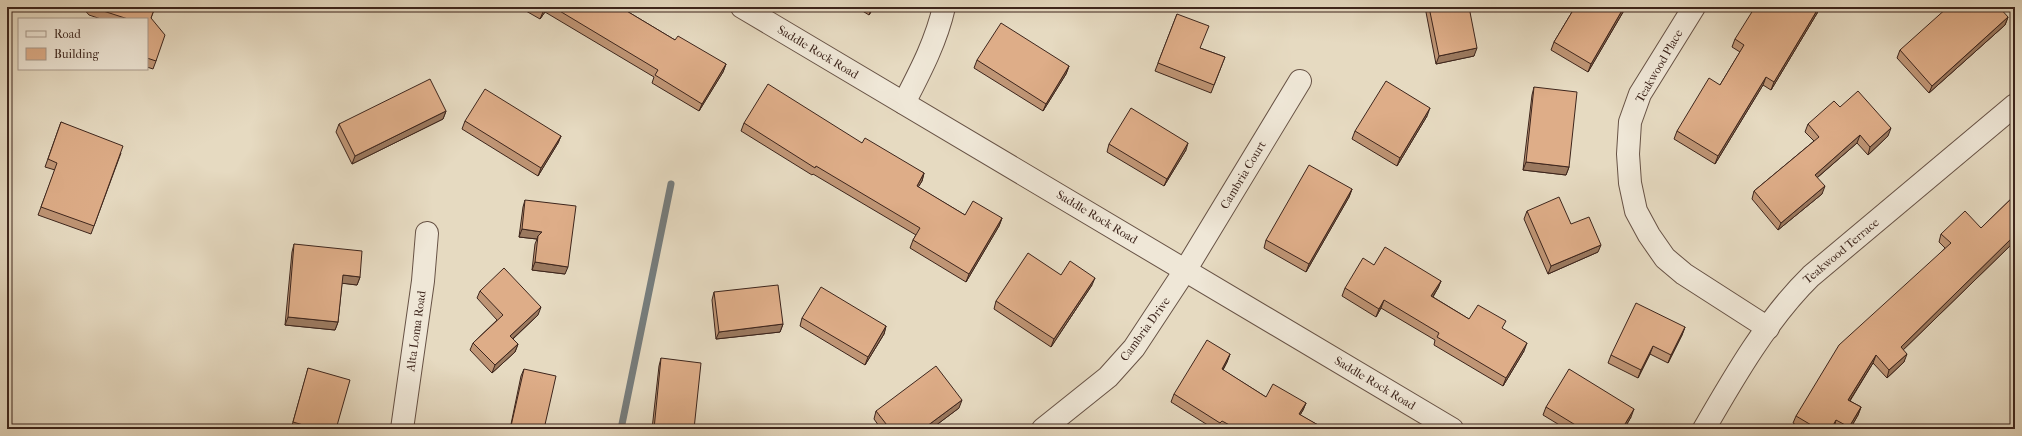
<svg xmlns="http://www.w3.org/2000/svg" width="2022" height="436" viewBox="0 0 2022 436" font-family="'IM FELL French Canon',serif">
  <rect width="100%" height="100%" fill="#e6dac1"/>
  <filter id="stains"><feTurbulence type="fractalNoise" baseFrequency=".005" numOctaves="4"/><feColorMatrix values="0 0 0 0 .2 0 0 0 0 .09 0 0 0 0 .02 0 0 0 .5 -.17"/></filter>
  <radialGradient id="worn" r=".72"><stop offset=".6" stop-color="#630" stop-opacity="0"/><stop offset="1" stop-color="#630" stop-opacity=".3"/></radialGradient>
  <g fill="none" stroke-linecap="round" stroke-linejoin="round">
    <path stroke="#767d7d" stroke-width="7" d="M 621,429 L 671,184"/>
    <defs>
      <g id="street">
        <path d="M 742,7 L 1452,429"/>
        <path d="M 1694,7 L 1640,94 L 1630,122 L 1628,154 L 1630,183 L 1636,211 L 1649,235 L 1665,258 L 1684,274 L 1768,328"/>
        <path d="M 904,103 C 920,72 936,42 944,7"/>
        <path d="M 402,429 L 423,281 L 427,233"/>
        <path d="M 1043,429 L 1108,377 L 1134,348 L 1186,269 L 1300,81"/>
        <path d="M 1704,429 C 1734,377 1768,318 1811,276 L 2015,105"/>
      </g>
    </defs>
    <use href="#street" stroke="#675245" stroke-width="24"/>
    <use href="#street" stroke="#efe7d7" stroke-width="22"/>
  </g>
  <g fill="#bf9575" stroke="#3d251c">
    <path d="M 82,7 L 155,7 L 151,18 L 156,61 L 153,69 L 147,67 L 147,19 L 101,19 L 89,15 Z"/>
    <path d="M 519,7 L 620,7 L 675,40 L 726,64 L 723,72 L 699,111 L 652,83 L 654,77 L 545,12 L 540,19 Z"/>
    <path d="M 856,7 L 874,7 L 869,15 Z"/>
    <path d="M 1425,7 L 1469,7 L 1474,56 L 1436,64 Z"/>
    <path d="M 1575,7 L 1626,7 L 1588,72 L 1551,50 L 1554,42 Z"/>
    <path d="M 1819,10 L 1771,90 L 1763,85 L 1715,164 L 1674,139 L 1677,131 L 1720,85 L 1740,52 L 1732,47 L 1735,39 Z"/>
    <path d="M 1177,14 L 1200,48 L 1225,57 L 1211,93 L 1155,71 Z"/>
    <path d="M 2008,17 L 2005,25 L 1929,93 L 1897,58 L 1900,50 Z"/>
    <path d="M 977,60 L 1069,66 L 1066,74 L 1043,111 L 974,68 Z"/>
    <path d="M 1534,87 L 1569,167 L 1566,175 L 1523,170 L 1532,95 Z"/>
    <path d="M 1840,107 L 1888,136 L 1868,155 L 1857,143 L 1817,178 L 1822,194 L 1778,230 L 1752,199 L 1754,191 L 1814,141 L 1805,132 L 1808,124 Z"/>
    <path d="M 446,111 L 443,119 L 352,164 L 336,132 L 339,124 Z"/>
    <path d="M 1427,116 L 1397,166 L 1352,139 L 1355,131 Z"/>
    <path d="M 465,121 L 561,136 L 558,143 L 538,176 L 462,129 Z"/>
    <path d="M 61,122 L 121,153 L 91,234 L 38,215 L 55,170 L 45,167 Z"/>
    <path d="M 744,123 L 862,143 L 924,173 L 922,181 L 918,187 L 965,215 L 1002,218 L 999,226 L 966,282 L 910,248 L 913,240 L 916,235 L 813,174 L 812,175 L 741,131 Z"/>
    <path d="M 1109,144 L 1186,150 L 1164,186 L 1107,152 Z"/>
    <path d="M 1352,189 L 1349,197 L 1306,272 L 1264,248 L 1266,240 Z"/>
    <path d="M 2015,195 L 2015,248 L 2012,244 L 1903,350 L 1904,362 L 1887,378 L 1873,363 L 1850,401 L 1861,407 L 1858,415 L 1850,429 L 1836,429 L 1834,428 L 1833,429 L 1802,429 L 1793,423 L 1796,416 L 1945,248 L 1939,242 L 1941,234 L 1981,228 Z"/>
    <path d="M 525,200 L 565,274 L 532,270 L 535,244 L 537,239 L 519,237 L 523,207 Z"/>
    <path d="M 1527,211 L 1571,224 L 1598,252 L 1548,274 L 1524,219 Z"/>
    <path d="M 294,244 L 360,277 L 357,285 L 342,283 L 338,322 L 335,330 L 285,325 L 292,252 Z"/>
    <path d="M 1374,265 L 1441,281 L 1438,288 L 1433,297 L 1469,319 L 1503,329 L 1524,351 L 1503,386 L 1434,345 L 1435,340 L 1381,308 L 1376,317 L 1342,296 L 1345,288 Z"/>
    <path d="M 1061,275 L 1092,285 L 1051,347 L 994,309 L 996,301 Z"/>
    <path d="M 480,291 L 538,315 L 513,339 L 518,344 L 515,352 L 492,373 L 470,350 L 473,343 L 497,320 L 477,298 Z"/>
    <path d="M 714,292 L 783,324 L 780,332 L 716,339 L 712,300 Z"/>
    <path d="M 802,318 L 886,326 L 884,334 L 865,365 L 800,326 Z"/>
    <path d="M 1685,327 L 1682,335 L 1668,363 L 1650,354 L 1638,378 L 1608,363 L 1611,355 Z"/>
    <path d="M 1230,354 L 1227,362 L 1223,370 L 1266,397 L 1306,403 L 1303,410 L 1300,415 L 1325,429 L 1214,429 L 1171,402 L 1174,394 Z"/>
    <path d="M 661,358 L 694,429 L 652,429 L 659,366 Z"/>
    <path d="M 308,368 L 336,429 L 291,429 L 306,376 Z"/>
    <path d="M 524,369 L 544,429 L 510,429 L 521,376 Z"/>
    <path d="M 1546,407 L 1631,417 L 1624,429 L 1566,429 L 1543,415 Z"/>
    <path d="M 959,408 L 931,429 L 881,429 L 874,419 L 876,411 Z"/>
  </g>
  <g fill="#9b795f" stroke="#3d251c">
    <path d="M 546,7 L 547,7 L 545,12 L 540,19 L 543,12 Z"/>
    <path d="M 872,7 L 874,7 L 869,15 Z"/>
    <path d="M 1624,7 L 1626,7 L 1588,72 L 1591,64 Z"/>
    <path d="M 1819,7 L 1820,7 L 1819,10 L 1771,90 L 1774,82 Z"/>
    <path d="M 2008,17 L 2005,25 L 1929,93 L 1932,86 Z"/>
    <path d="M 1477,48 L 1474,56 L 1436,64 L 1439,56 Z"/>
    <path d="M 726,64 L 723,72 L 699,111 L 702,104 Z"/>
    <path d="M 1069,66 L 1066,74 L 1043,111 L 1046,104 Z"/>
    <path d="M 1766,77 L 1763,85 L 1715,164 L 1718,156 Z"/>
    <path d="M 1430,108 L 1427,116 L 1397,166 L 1400,158 Z"/>
    <path d="M 446,111 L 443,119 L 352,164 L 355,156 Z"/>
    <path d="M 1891,128 L 1888,136 L 1868,155 L 1870,147 Z"/>
    <path d="M 1860,135 L 1857,143 L 1812,182 L 1815,175 Z"/>
    <path d="M 561,136 L 558,143 L 538,176 L 541,168 Z"/>
    <path d="M 1188,143 L 1186,150 L 1164,186 L 1167,179 Z"/>
    <path d="M 1526,162 L 1569,167 L 1566,175 L 1523,170 Z"/>
    <path d="M 924,173 L 922,181 L 914,194 L 917,186 Z"/>
    <path d="M 1825,186 L 1822,194 L 1778,230 L 1781,223 Z"/>
    <path d="M 1352,189 L 1349,197 L 1306,272 L 1309,264 Z"/>
    <path d="M 1002,218 L 999,226 L 966,282 L 969,274 Z"/>
    <path d="M 522,229 L 542,232 L 538,236 L 537,239 L 519,237 Z"/>
    <path d="M 2014,236 L 2012,244 L 1898,355 L 1901,347 Z"/>
    <path d="M 1601,245 L 1598,252 L 1548,274 L 1551,266 Z"/>
    <path d="M 535,262 L 568,267 L 565,274 L 532,270 Z"/>
    <path d="M 343,275 L 360,277 L 357,285 L 340,283 Z"/>
    <path d="M 1095,278 L 1092,285 L 1051,347 L 1054,339 Z"/>
    <path d="M 1441,281 L 1438,288 L 1428,304 L 1431,296 Z"/>
    <path d="M 1384,300 L 1381,308 L 1376,317 L 1379,309 Z"/>
    <path d="M 541,307 L 538,315 L 507,344 L 510,336 Z"/>
    <path d="M 288,317 L 338,322 L 335,330 L 285,325 Z"/>
    <path d="M 783,324 L 780,332 L 716,339 L 719,332 Z"/>
    <path d="M 886,326 L 884,334 L 865,365 L 868,357 Z"/>
    <path d="M 1685,327 L 1682,335 L 1668,363 L 1671,355 Z"/>
    <path d="M 1527,343 L 1524,351 L 1503,386 L 1506,378 Z"/>
    <path d="M 518,344 L 515,352 L 492,373 L 495,365 Z"/>
    <path d="M 1653,346 L 1650,354 L 1638,378 L 1641,370 Z"/>
    <path d="M 1230,354 L 1227,362 L 1219,377 L 1222,369 Z"/>
    <path d="M 1907,354 L 1904,362 L 1887,378 L 1889,370 Z"/>
    <path d="M 1876,355 L 1873,363 L 1845,408 L 1848,400 Z"/>
    <path d="M 962,400 L 959,408 L 931,429 L 923,429 Z"/>
    <path d="M 1306,403 L 1303,410 L 1296,422 L 1299,414 Z"/>
    <path d="M 1861,407 L 1858,415 L 1850,429 L 1848,429 Z"/>
    <path d="M 1634,409 L 1631,417 L 1624,429 L 1622,429 Z"/>
    <path d="M 1836,420 L 1834,428 L 1833,429 L 1831,429 Z"/>
  </g>
  <g fill="#dead88" stroke="#3d251c">
    <path d="M 91,7 L 155,7 L 151,18 L 165,35 L 156,61 L 147,58 L 147,19 L 128,19 Z"/>
    <path d="M 535,7 L 546,7 L 543,12 Z"/>
    <path d="M 553,7 L 620,7 L 675,40 L 678,36 L 726,64 L 702,104 L 655,75 L 658,70 Z"/>
    <path d="M 1429,7 L 1469,7 L 1477,48 L 1439,56 Z"/>
    <path d="M 1575,7 L 1624,7 L 1591,64 L 1554,42 Z"/>
    <path d="M 1755,7 L 1819,7 L 1774,82 L 1766,77 L 1718,156 L 1677,131 L 1709,78 L 1720,85 L 1744,45 L 1735,39 Z"/>
    <path d="M 1948,7 L 1999,7 L 2008,17 L 1932,86 L 1900,50 Z"/>
    <path d="M 1177,14 L 1209,26 L 1200,48 L 1225,57 L 1214,85 L 1158,63 Z"/>
    <path d="M 1001,23 L 1069,66 L 1046,104 L 977,60 Z"/>
    <path d="M 430,79 L 446,111 L 355,156 L 339,124 Z"/>
    <path d="M 1386,81 L 1430,108 L 1400,158 L 1355,131 Z"/>
    <path d="M 768,84 L 862,143 L 865,138 L 924,173 L 917,186 L 965,215 L 973,201 L 1002,218 L 969,274 L 913,240 L 920,228 L 816,166 L 815,168 L 744,123 Z"/>
    <path d="M 1534,87 L 1577,92 L 1569,167 L 1526,162 Z"/>
    <path d="M 485,89 L 561,136 L 541,168 L 465,121 Z"/>
    <path d="M 1858,91 L 1891,128 L 1870,147 L 1860,135 L 1815,175 L 1825,186 L 1781,223 L 1754,191 L 1819,137 L 1808,124 L 1834,101 L 1840,107 Z"/>
    <path d="M 1131,108 L 1188,143 L 1167,179 L 1109,144 Z"/>
    <path d="M 61,122 L 123,146 L 94,226 L 41,207 L 57,163 L 48,159 Z"/>
    <path d="M 1309,165 L 1352,189 L 1309,264 L 1266,240 Z"/>
    <path d="M 2015,195 L 2015,237 L 2014,236 L 1901,347 L 1907,354 L 1889,370 L 1876,355 L 1848,400 L 1861,407 L 1849,427 L 1836,420 L 1831,429 L 1818,429 L 1796,416 L 1839,345 L 1951,243 L 1941,234 L 1965,211 L 1981,228 Z"/>
    <path d="M 1559,197 L 1571,224 L 1589,217 L 1601,245 L 1551,266 L 1527,211 Z"/>
    <path d="M 525,200 L 576,206 L 568,267 L 535,262 L 538,236 L 542,232 L 522,229 Z"/>
    <path d="M 294,244 L 362,251 L 360,277 L 343,275 L 338,322 L 288,317 Z"/>
    <path d="M 1385,247 L 1441,281 L 1431,296 L 1469,319 L 1478,305 L 1506,321 L 1502,328 L 1527,343 L 1506,378 L 1437,337 L 1439,333 L 1384,300 L 1379,309 L 1345,288 L 1363,258 L 1374,265 Z"/>
    <path d="M 1028,253 L 1061,275 L 1070,261 L 1095,278 L 1054,339 L 996,301 Z"/>
    <path d="M 504,268 L 541,307 L 510,336 L 518,344 L 495,365 L 473,343 L 503,315 L 480,291 Z"/>
    <path d="M 778,285 L 783,324 L 719,332 L 714,292 Z"/>
    <path d="M 821,287 L 886,326 L 868,357 L 802,318 Z"/>
    <path d="M 1636,303 L 1685,327 L 1671,355 L 1653,346 L 1641,370 L 1611,355 Z"/>
    <path d="M 1207,340 L 1230,354 L 1222,369 L 1266,397 L 1273,384 L 1306,403 L 1299,414 L 1325,429 L 1237,429 L 1222,421 L 1220,423 L 1174,394 Z"/>
    <path d="M 661,358 L 701,363 L 694,429 L 654,429 Z"/>
    <path d="M 936,366 L 962,400 L 923,429 L 890,429 L 876,411 Z"/>
    <path d="M 308,368 L 350,380 L 336,429 L 317,429 L 293,422 Z"/>
    <path d="M 524,369 L 556,376 L 544,429 L 526,429 L 511,426 Z"/>
    <path d="M 1569,369 L 1634,409 L 1622,429 L 1582,429 L 1546,407 Z"/>
  </g>
  <g text-anchor="middle" stroke-width="3.5" stroke-linejoin="round" paint-order="stroke">
    <g font-size="12" fill="#3d251c" stroke="#efe7d7">
      <text transform="translate(818 52) rotate(31)" y="4">Saddle Rock Road</text>
      <text transform="translate(1659 66) rotate(-60)" y="4">Teakwood Place</text>
      <text transform="translate(1243 175) rotate(-59)" y="4">Cambria Court</text>
      <text transform="translate(1097 217) rotate(31)" y="4">Saddle Rock Road</text>
      <text transform="translate(1841 251) rotate(-40)" y="4">Teakwood Terrace</text>
      <text transform="translate(1145 329) rotate(-54)" y="4">Cambria Drive</text>
      <text transform="translate(416 331) rotate(-82)" y="4">Alta Loma Road</text>
      <text transform="translate(1375 383) rotate(31)" y="4">Saddle Rock Road</text>
    </g>
  </g>
  <rect width="2022" height="436" fill="none" stroke="#e6dac1" stroke-width="24"/>
  <rect x="8" y="8" width="2006" height="420" fill="none" stroke="#3d251c" stroke-width="2"/>
  <rect x="12" y="12" width="1998" height="412" fill="none" stroke="#3d251c"/>
  <rect x="18" y="18" width="130" height="52" fill="#efe7d7" stroke="#a8998c"/>
  <rect x="26" y="31" width="20" height="6" fill="#efe7d7" stroke="#a8998c"/>
  <text x="54" y="38" font-size="12" fill="#3d251c">Road</text>
  <rect x="26" y="48" width="20" height="12" fill="#dead88" stroke="#a8998c"/>
  <text x="54" y="58" font-size="12" fill="#3d251c">Building</text>
  <rect width="100%" height="100%" filter="url(#stains)"/>
  <rect width="100%" height="100%" fill="url(#worn)"/>
</svg>
